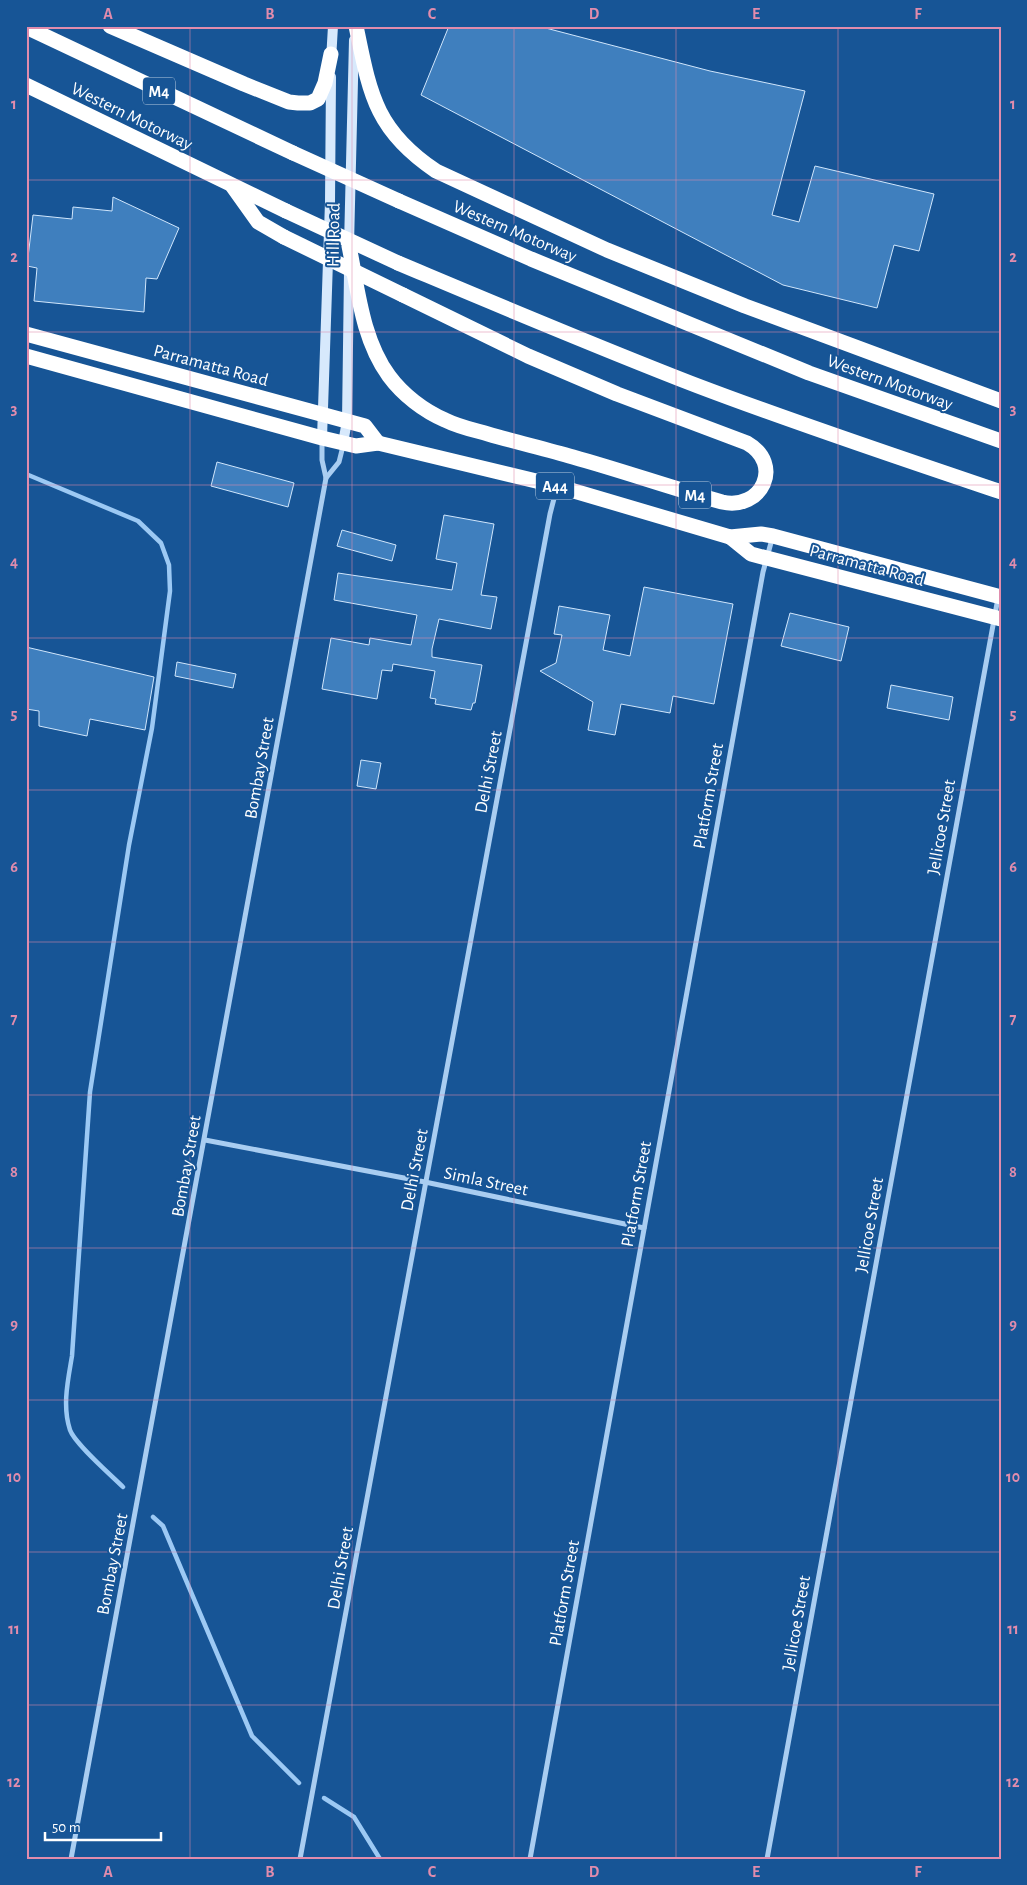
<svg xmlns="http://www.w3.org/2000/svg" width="1027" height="1885" viewBox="0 0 1027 1885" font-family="'Alegreya Sans',sans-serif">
  <rect width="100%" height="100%" fill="#175596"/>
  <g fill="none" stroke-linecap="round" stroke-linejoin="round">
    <g stroke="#9cc9f4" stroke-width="4.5">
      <path d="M 26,474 L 138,521 L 161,543 L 169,565 L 170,591 L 152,728 L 129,845 L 90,1092 L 72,1356 C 68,1380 62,1406 70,1430 C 75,1444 111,1475 123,1487"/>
      <path d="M 153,1517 L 163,1526 L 252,1736 L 299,1783"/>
      <path d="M 324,1798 L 354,1817 L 380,1859"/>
    </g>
  </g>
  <g fill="#3f7fbe" stroke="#d0e6fc">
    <path d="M 449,26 L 538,26 L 710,71 L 805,91 L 772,215 L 799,222 L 815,166 L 934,194 L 919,251 L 894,245 L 877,308 L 783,285 L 421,95 Z"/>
    <path d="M 113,197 L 179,228 L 157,279 L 146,278 L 144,312 L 34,301 L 37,268 L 27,266 L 33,215 L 72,219 L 73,207 L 112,211 Z"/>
    <path d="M 217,462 L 294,483 L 288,507 L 211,486 Z"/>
    <path d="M 444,515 L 494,524 L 481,595 L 497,597 L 491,629 L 439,619 L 432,649 L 432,657 L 482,665 L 475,703 L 473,703 L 471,710 L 435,704 L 436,699 L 430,698 L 435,671 L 393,664 L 392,671 L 382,670 L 377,699 L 322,689 L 331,638 L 369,645 L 370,638 L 411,645 L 417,615 L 334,600 L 338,573 L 452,590 L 457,563 L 436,559 Z"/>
    <path d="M 342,530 L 396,545 L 392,561 L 337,546 Z"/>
    <path d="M 644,587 L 733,604 L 714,704 L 673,696 L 670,713 L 621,704 L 615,735 L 588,730 L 593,702 L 540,671 L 556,663 L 562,635 L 554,634 L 559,606 L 610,615 L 603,650 L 630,656 Z"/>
    <path d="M 790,613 L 849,627 L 841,661 L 781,646 Z"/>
    <path d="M 26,647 L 154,677 L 145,730 L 90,719 L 87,736 L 39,726 L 39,711 L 26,709 Z"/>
    <path d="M 177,662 L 236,674 L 233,688 L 175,676 Z"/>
    <path d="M 891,685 L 953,697 L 949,720 L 887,708 Z"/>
    <path d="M 361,760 L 381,763 L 376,789 L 357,786 Z"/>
  </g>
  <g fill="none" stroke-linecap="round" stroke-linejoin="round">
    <g stroke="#a9cdf1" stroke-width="5">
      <path d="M 326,478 L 339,462 L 343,446"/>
      <path d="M 205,1140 L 425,1182 L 644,1228"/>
      <path d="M 71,1859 L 326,478 L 322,460 L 322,441"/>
      <path d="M 300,1859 L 550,514 L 557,487"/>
      <path d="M 530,1859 L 763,572 L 772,539"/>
      <path d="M 767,1859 L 998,598"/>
    </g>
    <g stroke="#d7e9fc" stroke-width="10">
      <path d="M 331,60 L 333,26"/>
      <path d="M 349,245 L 354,40"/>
      <path d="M 322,438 L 330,202 L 331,77"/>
      <path d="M 343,443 L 347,421 L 349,272"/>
    </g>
    <g stroke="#fff" stroke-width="15">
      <path d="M 110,26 L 244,84 L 289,102 L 298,103 L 310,103 L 318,99 L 325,83 L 331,54"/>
      <path d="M 356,26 C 370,94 375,130 436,171 L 607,250 L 745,306 L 1001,401"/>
      <path d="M 26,27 L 293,153"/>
      <path d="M 26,85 L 286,211"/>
      <path d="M 233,187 L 258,222 L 284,237"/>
      <path d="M 399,201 L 531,259 L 809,373 L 1001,441"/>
      <path d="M 349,246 C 358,290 362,339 389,376 C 403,395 424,411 445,420 C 459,427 474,430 488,434 C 516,442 545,449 573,457 C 623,471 672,488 722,502 C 762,511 784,464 747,443 L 617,394 L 528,356 L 403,295"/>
      <path d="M 398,263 C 498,305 597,347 698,386 C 798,424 900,458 1001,492"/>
      <path d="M 26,334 L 365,426 L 378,443"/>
      <path d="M 26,356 L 322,438 L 356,446 L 378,443 L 557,486 L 730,537 L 761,534 L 773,536 L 1001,597"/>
      <path d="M 730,537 L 751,554 L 1001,619"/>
    </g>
    <g stroke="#fff" stroke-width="15">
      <path d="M 293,153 L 399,201"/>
      <path d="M 286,211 L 398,263"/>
      <path d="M 284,237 L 403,295"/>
    </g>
  </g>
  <path fill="none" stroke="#e08cad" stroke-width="1" stroke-opacity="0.55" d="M 190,26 L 190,1859M 352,26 L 352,1859M 514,26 L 514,1859M 676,26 L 676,1859M 838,26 L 838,1859M 26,180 L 1001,180M 26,332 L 1001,332M 26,485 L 1001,485M 26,638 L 1001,638M 26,790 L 1001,790M 26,942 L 1001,942M 26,1095 L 1001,1095M 26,1248 L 1001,1248M 26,1400 L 1001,1400M 26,1552 L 1001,1552M 26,1705 L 1001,1705"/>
  <g text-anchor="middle" stroke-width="4" stroke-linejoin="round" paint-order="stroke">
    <g fill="#175596" stroke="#b9cce0" stroke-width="1">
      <rect x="143" y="77.5" width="32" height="27" rx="4"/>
      <rect x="536" y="472.5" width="38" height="27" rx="4"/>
      <rect x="679" y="481.5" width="32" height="27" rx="4"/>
    </g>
    <g font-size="16" font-weight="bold" fill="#fff">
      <text x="159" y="97">M4</text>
      <text x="555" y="492">A44</text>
      <text x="695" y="501">M4</text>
    </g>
    <g font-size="18" fill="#fff" stroke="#175596">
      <text transform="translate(132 116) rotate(26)" y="6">Western Motorway</text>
      <text transform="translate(515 231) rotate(23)" y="6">Western Motorway</text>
      <text transform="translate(333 235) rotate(-89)" y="6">Hill Road</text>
      <text transform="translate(211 365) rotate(15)" y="6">Parramatta Road</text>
      <text transform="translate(890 382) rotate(20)" y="6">Western Motorway</text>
      <text transform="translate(867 565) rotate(15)" y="6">Parramatta Road</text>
      <text transform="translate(259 768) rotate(-80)" y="6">Bombay Street</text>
      <text transform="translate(488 772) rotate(-79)" y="6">Delhi Street</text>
      <text transform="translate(708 796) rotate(-80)" y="6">Platform Street</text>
      <text transform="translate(941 827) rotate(-80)" y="6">Jellicoe Street</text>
      <text transform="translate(186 1166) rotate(-80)" y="6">Bombay Street</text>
      <text transform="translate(414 1170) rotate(-79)" y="6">Delhi Street</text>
      <text transform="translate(486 1181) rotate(12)" y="6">Simla Street</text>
      <text transform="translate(636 1194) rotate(-80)" y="6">Platform Street</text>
      <text transform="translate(869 1225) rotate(-80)" y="6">Jellicoe Street</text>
      <text transform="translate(112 1564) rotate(-79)" y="6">Bombay Street</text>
      <text transform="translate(340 1568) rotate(-80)" y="6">Delhi Street</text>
      <text transform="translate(564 1593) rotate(-80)" y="6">Platform Street</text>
      <text transform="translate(796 1623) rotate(-80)" y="6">Jellicoe Street</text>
    </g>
  </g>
  <rect width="1027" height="1885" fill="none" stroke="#175596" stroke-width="55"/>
  <path d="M45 1832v8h116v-8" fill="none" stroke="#ffffff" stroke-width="2.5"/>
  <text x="52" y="1832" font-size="15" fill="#ffffff" stroke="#175596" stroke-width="4" paint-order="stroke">50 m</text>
  <rect x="28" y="28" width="972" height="1830" fill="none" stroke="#e08cad" stroke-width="2"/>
  <g font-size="16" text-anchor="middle" font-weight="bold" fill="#e08cad">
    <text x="108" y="19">A</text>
    <text x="270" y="19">B</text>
    <text x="432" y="19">C</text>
    <text x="594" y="19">D</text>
    <text x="756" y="19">E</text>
    <text x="918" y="19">F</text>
    <text x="14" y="109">1</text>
    <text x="1013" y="109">1</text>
    <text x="14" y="262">2</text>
    <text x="1013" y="262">2</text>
    <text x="14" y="414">3</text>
    <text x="1013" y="414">3</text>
    <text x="14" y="567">4</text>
    <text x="1013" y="567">4</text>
    <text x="14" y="719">5</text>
    <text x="1013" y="719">5</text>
    <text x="14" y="872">6</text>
    <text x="1013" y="872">6</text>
    <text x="14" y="1024">7</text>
    <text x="1013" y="1024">7</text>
    <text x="14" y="1177">8</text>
    <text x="1013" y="1177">8</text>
    <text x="14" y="1329">9</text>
    <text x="1013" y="1329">9</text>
    <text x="14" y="1482">10</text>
    <text x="1013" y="1482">10</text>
    <text x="14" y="1634">11</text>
    <text x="1013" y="1634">11</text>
    <text x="14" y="1787">12</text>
    <text x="1013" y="1787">12</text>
    <text x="108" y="1877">A</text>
    <text x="270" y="1877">B</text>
    <text x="432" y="1877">C</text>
    <text x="594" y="1877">D</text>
    <text x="756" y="1877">E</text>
    <text x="918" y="1877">F</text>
  </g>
</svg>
